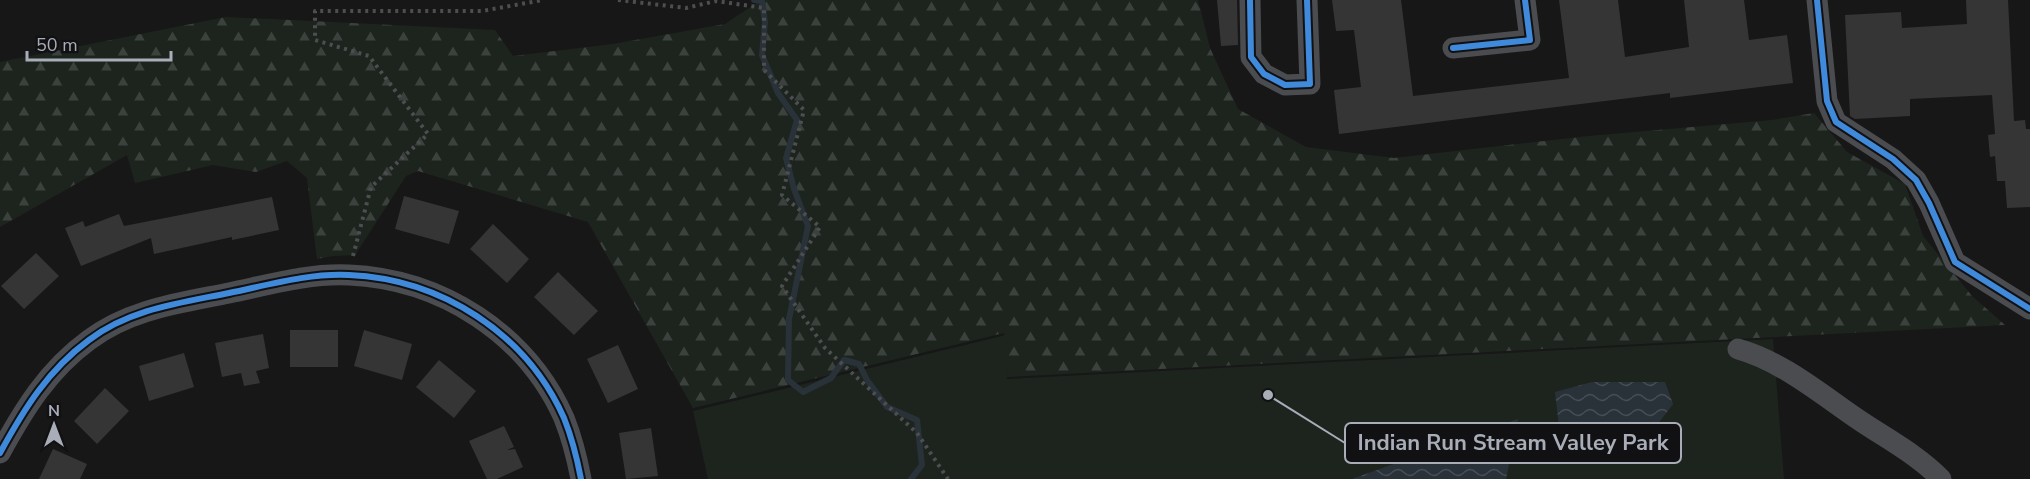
<svg xmlns="http://www.w3.org/2000/svg" width="2030" height="479" viewBox="0 0 2030 479" font-family="'Nunito Sans',sans-serif">
  <defs>
    <pattern id="forest-firs" width="22" height="20" patternUnits="userSpaceOnUse" patternTransform="scale(1.5)"><rect width="22" height="20" fill="#1d241e"/><path d="M5 1l3.5 6h-7zM16 11l3.5 6h-7z" fill="#3b413d"/></pattern>
    <pattern id="water-waves" width="16" height="10" patternUnits="userSpaceOnUse" patternTransform="scale(1.5)"><rect width="16" height="10" fill="#2a3239"/><path d="M0 5q4-4 8 0t8 0" fill="none" stroke="#464d54"/></pattern>
  </defs>
  <rect width="100%" height="100%" fill="#171717"/>
  <path fill="#1d241e" d="M 1006,335 L 1007,379 L 1773,339 L 1784,479 L 708,479 L 693,411 Z"/>
  <path fill="url(#forest-firs)" d="M 761,0 L 1198,0 L 1210,48 L 1238,109 L 1306,147 L 1394,158 L 1589,136 L 1772,120 L 1814,113 L 1847,152 L 1905,184 L 1923,236 L 1972,296 L 2005,325 L 1007,377 L 1004,333 L 693,408 L 588,222 L 418,171 L 406,176 L 355,255 L 333,256 L 317,259 L 307,178 L 287,161 L 256,172 L 213,165 L 135,183 L 127,155 L 0,227 L 0,62 L 226,17 L 495,30 L 513,56 L 613,44 L 725,24 Z"/>
  <g fill="url(#water-waves)">
    <path d="M 1592,382 L 1665,382 L 1673,404 L 1651,433 L 1579,448 L 1561,443 L 1555,392 Z"/>
    <path d="M 1518,419 L 1506,479 L 1352,479 Z"/>
  </g>
  <g fill="none" stroke-linecap="round" stroke-linejoin="round">
    <path stroke="#2a3239" stroke-width="6" d="M 754,0 L 762,1 L 765,22 L 762,55 L 778,93 L 797,120 L 786,158 L 794,189 L 808,226 L 789,319 L 788,380 L 803,392 L 831,378 L 844,360 L 859,364 L 867,380 L 887,407 L 917,420 L 922,465 L 911,479"/>
  </g>
  <g fill="#353536">
    <path d="M 1217,0 L 1237,0 L 1238,45 L 1221,46 Z"/>
    <path d="M 1332,0 L 1401,0 L 1413,96 L 1569,78 L 1559,0 L 1618,0 L 1625,57 L 1689,47 L 1684,0 L 1744,0 L 1749,40 L 1787,35 L 1793,83 L 1670,98 L 1670,93 L 1339,134 L 1334,90 L 1361,87 L 1354,30 L 1336,31 Z"/>
    <path d="M 1966,0 L 2008,0 L 2014,121 L 2025,120 L 2026,129 L 2030,129 L 2030,207 L 2007,208 L 2005,181 L 1997,181 L 1995,156 L 1990,157 L 1988,135 L 1995,134 L 1992,95 L 1910,99 L 1910,116 L 1855,119 L 1850,116 L 1845,15 L 1901,12 L 1902,28 L 1967,24 Z"/>
    <path d="M 404,196 L 459,211 L 449,244 L 395,229 Z"/>
    <path d="M 272,197 L 279,230 L 232,240 L 232,237 L 154,254 L 151,238 L 81,266 L 65,228 L 83,221 L 85,227 L 119,214 L 124,226 Z"/>
    <path d="M 493,224 L 529,259 L 507,283 L 470,249 Z"/>
    <path d="M 36,253 L 59,276 L 24,309 L 1,286 Z"/>
    <path d="M 558,272 L 598,311 L 574,335 L 534,297 Z"/>
    <rect x="290" y="330" width="48" height="37"/>
    <path d="M 364,330 L 412,344 L 402,380 L 354,366 Z"/>
    <path d="M 263,334 L 269,368 L 256,371 L 260,383 L 244,386 L 241,373 L 222,377 L 215,343 Z"/>
    <path d="M 618,345 L 638,389 L 608,403 L 587,359 Z"/>
    <path d="M 184,353 L 194,387 L 149,401 L 139,366 Z"/>
    <path d="M 439,360 L 476,391 L 454,418 L 416,387 Z"/>
    <path d="M 105,388 L 129,411 L 97,444 L 74,421 Z"/>
    <path d="M 504,426 L 514,447 L 507,450 L 515,449 L 523,467 L 497,479 L 487,479 L 469,441 Z"/>
    <path d="M 651,428 L 658,476 L 626,479 L 619,433 Z"/>
    <path d="M 53,449 L 87,464 L 80,479 L 39,479 Z"/>
  </g>
  <g fill="none" stroke-linecap="round" stroke-linejoin="round">
    <g stroke="#4d4e52" stroke-width="4" stroke-dasharray="3 4.5" stroke-linecap="butt">
      <path d="M 618,0 L 686,8 L 716,1 L 764,8 L 764,70 L 804,110 L 782,195 L 820,227 L 782,286 L 825,348 L 917,433 L 948,479"/>
      <path d="M 353,256 L 371,187 L 428,134 L 369,56 L 315,40 L 315,11 L 482,11 L 543,0"/>
    </g>
    <g stroke="#4b4c50" stroke-width="21">
      <path d="M 1250,0 L 1251,57 L 1264,74 L 1285,85 L 1310,84 L 1307,0"/>
      <path d="M 1817,0 L 1827,101 L 1836,122 L 1893,159 L 1916,180 L 1929,203 L 1955,262 L 2030,309"/>
      <path d="M 1453,48 L 1530,40 L 1525,0"/>
      <path d="M 1738,349 C 1784,362 1823,396 1862,422 C 1889,440 1919,456 1941,479"/>
      <path d="M 0,453 C 24,409 48,370 89,340 C 130,309 180,303 229,293 C 268,285 309,273 349,275 C 441,279 526,333 564,418 C 572,438 577,458 581,479"/>
    </g>
    <defs>
      <g id="cycleway">
        <path d="M 1250,0 L 1251,57 L 1264,74 L 1285,85 L 1310,84 L 1307,0"/>
        <path d="M 1817,0 L 1827,101 L 1836,122 L 1893,159 L 1916,180 L 1929,203 L 1955,262 L 2030,309"/>
        <path d="M 1453,48 L 1530,40 L 1525,0"/>
        <path d="M 0,453 C 24,409 48,370 89,340 C 130,309 180,303 229,293 C 268,285 309,273 349,275 C 441,279 526,333 564,418 C 572,438 577,458 581,479"/>
      </g>
    </defs>
    <use href="#cycleway" stroke="#111113" stroke-width="10"/>
    <use href="#cycleway" stroke="#408adc" stroke-width="6"/>
  </g>
  <path fill="none" stroke="#a8adb8" stroke-width="2" d="M1268 395L1345 443"/>
  <circle fill="#a8adb8" stroke="#111113" stroke-width="2" cx="1268" cy="395" r="6"/>
  <rect fill="#111113" stroke="#a8adb8" stroke-width="2" x="1345" y="423" width="336" height="40" rx="6"/>
  <g font-size="22" text-anchor="middle" font-weight="bold" fill="#a8adb8">
    <text x="1513" y="450">Indian Run Stream Valley Park</text>
  </g>
  <g transform="translate(54 425)" stroke="#111113" stroke-width="4.5" paint-order="stroke">
  <path d="M0-4.5L10 22L0 15L-10 22Z" fill="#a8adb8"/>
  <text y="-9" font-size="16" font-weight="bold" text-anchor="middle" fill="#a8adb8">N</text>
  </g>
  <path d="M27 51v9h144v-9" fill="none" stroke="#a8adb8" stroke-width="3"/>
  <text x="36" y="51" font-size="18" fill="#a8adb8" stroke="#111113" stroke-width="4.5" paint-order="stroke">50 m</text>
</svg>
